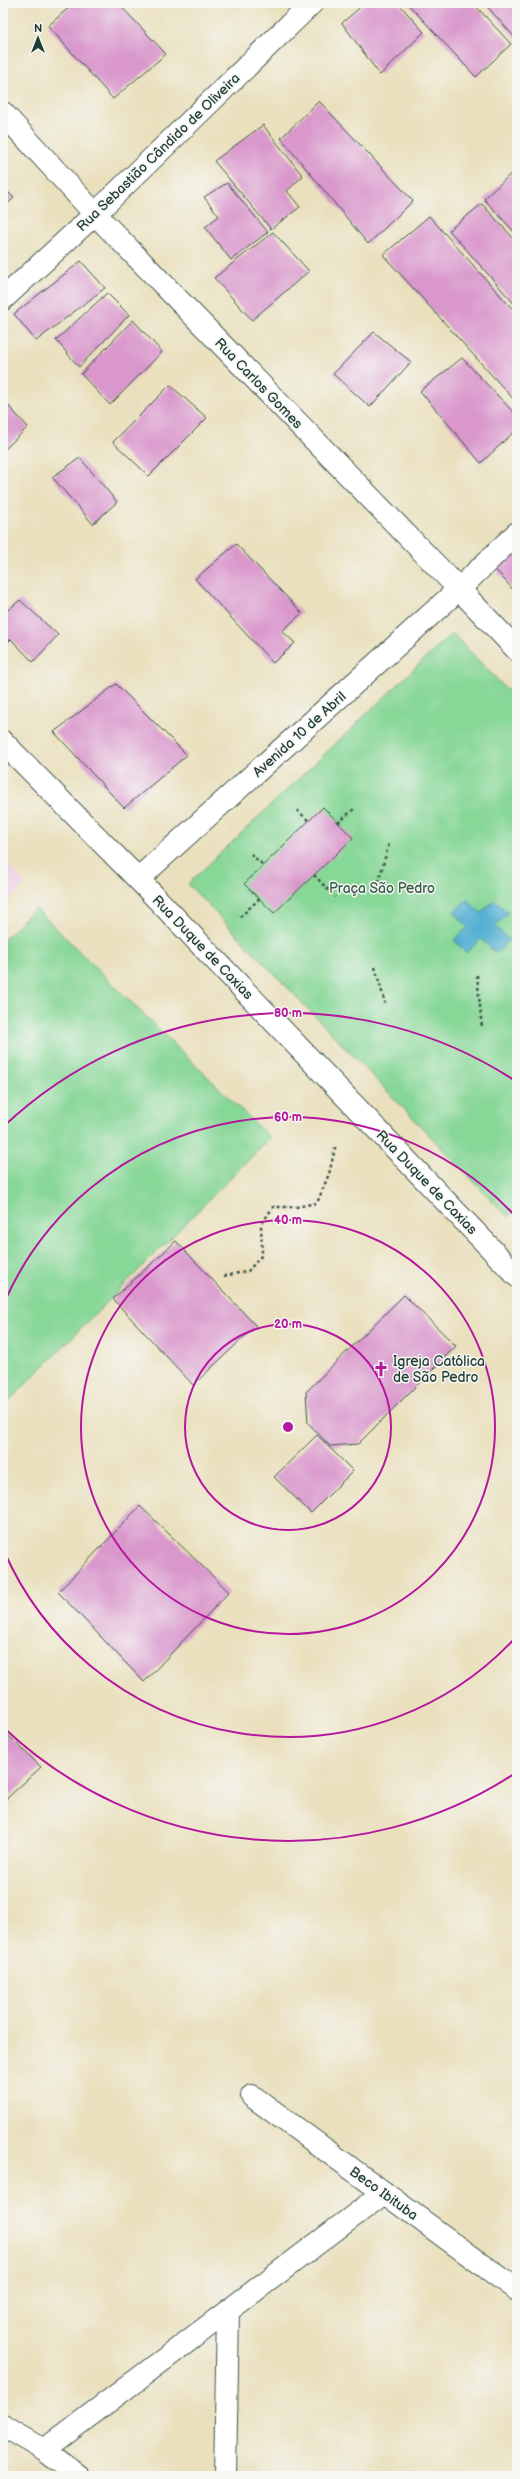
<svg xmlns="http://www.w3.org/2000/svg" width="520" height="2479" viewBox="0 0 520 2479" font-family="'Balsamiq Sans',sans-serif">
  <rect width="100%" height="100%" fill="#f6f6f2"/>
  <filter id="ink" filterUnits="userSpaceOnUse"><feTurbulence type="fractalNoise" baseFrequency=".025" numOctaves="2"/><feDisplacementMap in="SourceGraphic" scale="8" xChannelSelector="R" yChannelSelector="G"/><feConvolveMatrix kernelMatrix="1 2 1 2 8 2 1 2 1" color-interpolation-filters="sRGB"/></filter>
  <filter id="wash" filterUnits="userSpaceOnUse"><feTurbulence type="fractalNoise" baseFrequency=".012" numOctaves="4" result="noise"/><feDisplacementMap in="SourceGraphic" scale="16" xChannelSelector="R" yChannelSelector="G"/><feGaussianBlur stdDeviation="0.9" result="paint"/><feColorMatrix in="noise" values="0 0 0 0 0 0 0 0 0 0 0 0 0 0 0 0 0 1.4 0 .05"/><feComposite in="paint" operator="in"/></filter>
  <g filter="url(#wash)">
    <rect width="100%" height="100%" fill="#eae0bd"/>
    <path fill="#efd0e5" d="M 3,860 L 26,884 L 3,906 Z"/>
    <g fill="#87d797" stroke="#538a66">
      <path d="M 452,633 L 517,700 L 517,1209 L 508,1217 L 188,884 Z"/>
      <path d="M 35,908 L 270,1138 L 3,1407 L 3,940 Z"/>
    </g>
    <path fill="#55b0d3" stroke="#3a7684" d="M 467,899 L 481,913 L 495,900 L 508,913 L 495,926 L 509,940 L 496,953 L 481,939 L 466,953 L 454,940 L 468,927 L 454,912 Z"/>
    <g id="blocks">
      <g fill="#d997cc">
        <path d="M 74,3 L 118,3 L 166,54 L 113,99 L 48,26 Z"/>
        <path d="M 365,3 L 398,3 L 424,32 L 380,75 L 342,23 Z"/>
        <path d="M 407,3 L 473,3 L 511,44 L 476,77 Z"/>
        <path d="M 484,3 L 517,3 L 517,40 Z"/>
        <path d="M 319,101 L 413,201 L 368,244 L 281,138 Z"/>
        <path d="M 263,125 L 303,176 L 287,191 L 300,207 L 271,229 L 214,161 Z"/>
        <path d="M 517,168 L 517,235 L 484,199 Z"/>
        <path d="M 227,183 L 268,232 L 231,260 L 205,227 L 219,216 L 204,197 Z"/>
        <path d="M 3,187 L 14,198 L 3,208 Z"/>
        <path d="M 482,204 L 517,242 L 517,307 L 449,230 Z"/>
        <path d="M 429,216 L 517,314 L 517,403 L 383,255 Z"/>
        <path d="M 273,232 L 309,271 L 252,320 L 214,278 Z"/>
        <path d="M 81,261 L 105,288 L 36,341 L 14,314 Z"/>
        <path d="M 107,293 L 129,315 L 79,367 L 56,340 Z"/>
        <path d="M 133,320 L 162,352 L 110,405 L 81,374 Z"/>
        <path d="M 374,332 L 411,362 L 370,407 L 333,374 Z"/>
        <path d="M 462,358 L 517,416 L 517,429 L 481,463 L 420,391 Z"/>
        <path d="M 170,385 L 207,418 L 149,476 L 113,442 Z"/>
        <path d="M 3,400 L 28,427 L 3,451 Z"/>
        <path d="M 80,458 L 117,502 L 93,524 L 52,477 Z"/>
        <path d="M 236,544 L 302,613 L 282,631 L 295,643 L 273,663 L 195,579 Z"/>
        <path d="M 517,547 L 517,594 L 495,569 Z"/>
        <path d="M 20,600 L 58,635 L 33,662 L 11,639 L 7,643 L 3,639 L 3,614 Z"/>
        <path d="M 116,684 L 187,755 L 124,808 L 54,732 Z"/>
        <path d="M 323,807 L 353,838 L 274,913 L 244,884 Z"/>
        <path d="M 176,1241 L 256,1326 L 193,1385 L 113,1299 Z"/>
        <path d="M 404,1295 L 456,1346 L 358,1444 L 330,1446 L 308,1423 L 306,1392 Z"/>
        <path d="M 317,1435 L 353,1471 L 311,1513 L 274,1477 Z"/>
        <path d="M 140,1506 L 229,1592 L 144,1682 L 58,1592 Z"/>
        <path d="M 3,1730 L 41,1767 L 3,1802 Z"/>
      </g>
    </g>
  </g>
  <g filter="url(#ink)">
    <use href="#blocks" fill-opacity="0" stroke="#3d5549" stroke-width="1"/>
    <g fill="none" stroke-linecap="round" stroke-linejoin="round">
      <defs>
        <g id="street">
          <path d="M 3,113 L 95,214 L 459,589"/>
          <path d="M 3,299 L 95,214 L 312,3"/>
          <path d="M 3,742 L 138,879"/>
          <path d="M 252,2096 L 517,2290"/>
          <path d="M 3,2426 L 44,2450 L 79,2476"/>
          <path d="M 44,2450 L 384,2193"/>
          <path d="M 225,2476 L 228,2313"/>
        </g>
        <g id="secondary">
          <path d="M 517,533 L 459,589 L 138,879 L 517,1276"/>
          <path d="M 459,589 L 517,650"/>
        </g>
      </defs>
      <use href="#street" stroke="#3d5549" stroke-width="24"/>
      <use href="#secondary" stroke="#3d5549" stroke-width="24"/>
      <g stroke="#3d5549" stroke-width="2.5" stroke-dasharray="3 3" stroke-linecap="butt">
        <path d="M 297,810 L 309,821"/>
        <path d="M 338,823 L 355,808"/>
        <path d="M 251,854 L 263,865"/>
        <path d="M 314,875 L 335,897"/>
        <path d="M 377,888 L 389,843"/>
        <path d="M 240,917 L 259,899"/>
        <path d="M 375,967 L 385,1003"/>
        <path d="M 477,975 L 482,1028"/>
        <path d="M 224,1276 L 248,1271 L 262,1255 L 261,1225 L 273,1207 L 296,1207 L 317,1203 L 329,1174 L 336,1144"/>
      </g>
      <use href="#street" stroke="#fff" stroke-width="22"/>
      <use href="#secondary" stroke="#fff" stroke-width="22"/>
    </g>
  </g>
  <g fill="none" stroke="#b5179e" stroke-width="2">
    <circle cx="288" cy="1427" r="103"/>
    <circle cx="288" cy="1427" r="207"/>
    <path d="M517 1636A310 310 0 0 1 4 1551M4 1303A310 310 0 0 1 517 1218"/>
    <path d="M517 1772A414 414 0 0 1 3 1727M3 1127A414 414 0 0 1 517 1082"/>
  </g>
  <defs>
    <symbol id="church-bare" viewBox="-9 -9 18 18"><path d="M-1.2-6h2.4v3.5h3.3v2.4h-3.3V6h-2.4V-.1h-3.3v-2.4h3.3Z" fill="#b5179e" stroke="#f6f6f2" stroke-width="2.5" paint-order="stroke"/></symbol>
  </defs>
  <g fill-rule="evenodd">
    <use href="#church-bare" x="370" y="1358" width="22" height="22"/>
  </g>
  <g text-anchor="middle" stroke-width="3" stroke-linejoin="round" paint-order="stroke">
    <g font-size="14" fill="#1f3d34" stroke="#f6f6f2">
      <text transform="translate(158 152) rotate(-44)" y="5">Rua Sebastião Cândido de Oliveira</text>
      <text transform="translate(259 383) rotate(46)" y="5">Rua Carlos Gomes</text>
      <text transform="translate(299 734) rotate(-42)" y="5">Avenida 10 de Abril</text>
      <text transform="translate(203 947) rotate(46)" y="5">Rua Duque de Caxias</text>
      <text transform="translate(427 1182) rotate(46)" y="5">Rua Duque de Caxias</text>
      <text transform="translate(384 2193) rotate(36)" y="5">Beco Ibituba</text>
    </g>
    <g font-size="14" fill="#345c48" stroke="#f6f6f2">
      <text x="382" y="893">Praça São Pedro</text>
    </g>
    <g font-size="14" fill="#1f3d34" stroke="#f6f6f2" text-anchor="start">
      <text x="393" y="1366">Igreja Católica<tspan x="393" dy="16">de São Pedro</tspan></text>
    </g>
  </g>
  <circle cx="288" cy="1427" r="6" fill="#b5179e" stroke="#f6f6f2" stroke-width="2"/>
  <g font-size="12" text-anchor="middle" font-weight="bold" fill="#b5179e" stroke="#f6f6f2" stroke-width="3" stroke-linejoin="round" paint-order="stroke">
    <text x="288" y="1017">80 m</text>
    <text x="288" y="1121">60 m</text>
    <text x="288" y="1224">40 m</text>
    <text x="288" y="1328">20 m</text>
  </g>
  <rect width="520" height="2479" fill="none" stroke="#f6f6f2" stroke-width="16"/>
  <g transform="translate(38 38)" stroke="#f6f6f2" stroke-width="3" paint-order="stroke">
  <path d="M0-3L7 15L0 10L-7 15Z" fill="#1f3d34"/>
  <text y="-6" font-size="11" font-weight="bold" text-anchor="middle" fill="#1f3d34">N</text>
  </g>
</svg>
